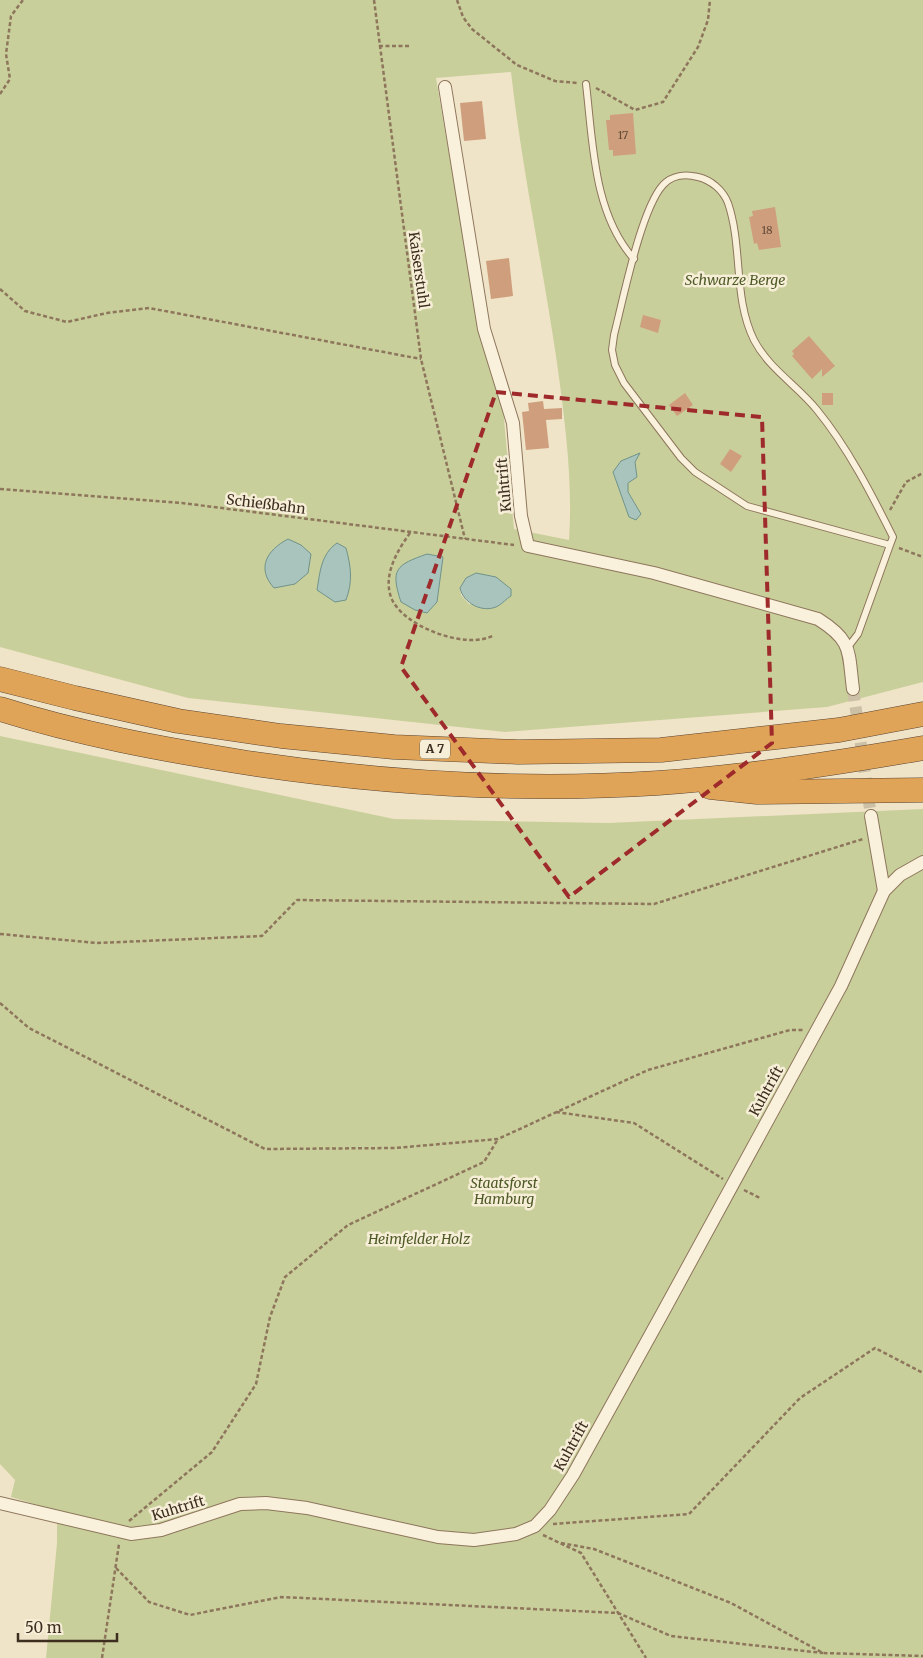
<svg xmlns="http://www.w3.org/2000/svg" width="923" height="1658" viewBox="0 0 923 1658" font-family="Merriweather,serif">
  <rect width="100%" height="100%" fill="#f0e4c8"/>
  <g fill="#c9cf9b" fill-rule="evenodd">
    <path d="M 0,0 L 923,0 L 923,682 L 827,707 L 505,732 L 188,698 L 0,647 ZM 511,72 C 522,170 543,266 557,363 C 565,421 573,482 569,540 L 514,529 L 503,408 L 481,341 L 436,78 ZM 635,462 L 637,477 L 628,483 L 628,492 L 641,514 L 613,472 ZM 476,573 L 511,596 L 497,607 L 469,604 L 461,595 L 460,588 L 466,578 Z"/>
    <path d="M 0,736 L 394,819 L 608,823 L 923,809 L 923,1658 L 46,1658 L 57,1543 L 57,1511 L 11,1497 L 15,1480 L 0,1464 Z"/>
  </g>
  <g fill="#a9c4bc" stroke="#6f938a">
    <path d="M 640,453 L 635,462 L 637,477 L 628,483 L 628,492 L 641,514 L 636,520 L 629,517 L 613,472 L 621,461 Z"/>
    <path d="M 288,539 L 301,545 L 311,554 L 308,573 L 295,584 L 274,588 C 256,568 267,550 288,539 Z"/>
    <path d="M 337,543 L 346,548 C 351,567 353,581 346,600 L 335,602 L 317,590 C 320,572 321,554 337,543 Z"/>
    <path d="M 427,554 L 443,557 L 437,602 L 427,613 L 415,610 L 401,602 C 390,569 396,565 427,554 Z"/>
    <path d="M 476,573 L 496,577 L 511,589 L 511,596 C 506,599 503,603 498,606 C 483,614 463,603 460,588 L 466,578 Z"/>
  </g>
  <g fill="#cf9f7d">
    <path d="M 482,101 L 486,139 L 464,141 L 460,103 Z"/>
    <path d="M 633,113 L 636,154 L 613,156 L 613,150 L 609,150 L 606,120 L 610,120 L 610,115 Z"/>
    <path d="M 775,207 L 781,247 L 759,250 L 757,243 L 754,244 L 749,217 L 753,216 L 752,211 Z"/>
    <path d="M 509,258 L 513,296 L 491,299 L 486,261 Z"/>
    <path d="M 643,315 L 661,320 L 658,333 L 640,327 Z"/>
    <path d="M 809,336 L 835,366 L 822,377 L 822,369 L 812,379 L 792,356 L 794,354 L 792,351 Z"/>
    <path d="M 685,393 L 693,405 L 677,416 L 669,405 Z"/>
    <rect x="822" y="393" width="11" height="12"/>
    <path d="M 543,401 L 544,409 L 562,408 L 562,419 L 546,420 L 549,448 L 526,450 L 522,412 L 529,411 L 528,403 Z"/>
    <path d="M 730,449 L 742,456 L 731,472 L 720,464 Z"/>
  </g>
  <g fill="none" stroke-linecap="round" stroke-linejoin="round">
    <path stroke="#ccc0a6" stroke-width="12" stroke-dasharray="12 6" stroke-linecap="butt" d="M 853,689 L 871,816"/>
    <defs>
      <g id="lane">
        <path d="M 586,84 C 593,142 593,213 634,259"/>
        <path d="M 848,647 L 858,634 L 890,545 L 893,537 C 871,493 848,448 817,410 C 798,386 769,369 754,340 C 733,298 743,247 728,203 C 723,190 711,180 698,177 C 686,174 672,175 663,185 C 641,209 623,300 614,335 L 612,350 L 615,365 L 624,383 L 681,458 L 695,472 L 747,506 L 890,545"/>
      </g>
      <g id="street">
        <path d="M 445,87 L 484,329 L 513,423 L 521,516 L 528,546 L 654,573 L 818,619 C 853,641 848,651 853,689"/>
        <path d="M 871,816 L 884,891"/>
        <path d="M 0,1503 L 131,1534 L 161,1530 L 240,1504 L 266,1503 L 307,1508 L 438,1537 L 474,1540 L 516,1534 L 535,1526 L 550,1510 L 573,1475 L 662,1314 L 841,986 L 884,891 L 900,875 L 923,862"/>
      </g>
      <g id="highway">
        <path d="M 0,679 L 75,698 L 178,721 L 281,736 L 394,747 L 518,752 L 661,750 L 839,730 L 923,714"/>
        <path d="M 0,709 C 79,734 161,749 242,762 C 380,783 520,792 658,783 C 747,777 836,763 923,748"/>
        <path d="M 710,787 L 757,792 L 923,790"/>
      </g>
    </defs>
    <use href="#lane" stroke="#8d765c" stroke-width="8"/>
    <use href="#street" stroke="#8d765c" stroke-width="14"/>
    <use href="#highway" stroke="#5b4430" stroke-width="25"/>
    <g stroke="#8d765c" stroke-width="2.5" stroke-dasharray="4 2.5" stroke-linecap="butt">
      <path d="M 374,0 L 421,359 L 465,539"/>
      <path d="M 457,0 L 463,17 L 472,29 L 517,65 L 555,81 L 577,83"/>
      <path d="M 379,46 L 411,46"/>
      <path d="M 596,88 L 635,110 L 663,102 L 698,47 L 708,20 L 710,0"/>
      <path d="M 0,94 L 10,79 L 6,54 L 11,16 L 23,0"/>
      <path d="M 0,289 L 25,311 L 67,322 L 107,313 L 149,308 L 421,359"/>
      <path d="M 0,489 L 182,503 L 514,545"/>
      <path d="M 890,510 L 906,482 L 923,473"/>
      <path d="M 410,533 C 397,551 383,575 391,597 C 401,626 467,651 494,635"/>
      <path d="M 899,548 L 923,557"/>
      <path d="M 0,934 L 97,943 L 262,936 L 297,900 L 654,904 L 863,839"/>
      <path d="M 0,1003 L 29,1028 L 265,1149 L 395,1148 L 498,1139 L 648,1070 L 790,1030 L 804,1030"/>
      <path d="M 556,1112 L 634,1123 L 723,1179"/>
      <path d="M 744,1190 L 760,1198"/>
      <path d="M 129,1521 L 212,1452 L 256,1384 L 270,1317 L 285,1277 L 348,1225 L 484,1162 L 498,1139"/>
      <path d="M 553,1524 L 689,1514 L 800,1398 L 875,1348 L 923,1373"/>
      <path d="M 543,1535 L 581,1553 L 646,1658"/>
      <path d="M 561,1543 L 594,1549 L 731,1603 L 823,1653 L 923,1656"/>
      <path d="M 116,1568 L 149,1602 L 190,1615 L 281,1597 L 618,1613 L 671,1636 L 823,1653"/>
      <path d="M 102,1658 L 119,1544"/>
    </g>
    <use href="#lane" stroke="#faf1dc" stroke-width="6"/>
    <use href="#street" stroke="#faf1dc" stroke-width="12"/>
    <use href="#highway" stroke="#e0a458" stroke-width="24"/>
  </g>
  <path fill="none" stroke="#9e2a2b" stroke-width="4" stroke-dasharray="10 6" stroke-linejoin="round" d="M 496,392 L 762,417 L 772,743 L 569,897 L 401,667 Z"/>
  <g text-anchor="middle" stroke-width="5" stroke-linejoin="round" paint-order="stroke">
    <g font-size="11" fill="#624a37">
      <text x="623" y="139">17</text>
      <text x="767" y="234">18</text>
    </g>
    <rect fill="#f7eed8" stroke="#756857" stroke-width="1" x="420" y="739.5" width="30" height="19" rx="4"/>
    <g font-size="12" font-weight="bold" fill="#3d2e20">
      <text x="435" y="753">A 7</text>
    </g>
    <g font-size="14" fill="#3d2e20" stroke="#f7eed8">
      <text transform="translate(419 270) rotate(82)" y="5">Kaiserstuhl</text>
      <text transform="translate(504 485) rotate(-95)" y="5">Kuhtrift</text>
      <text transform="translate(266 504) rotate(7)" y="5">Schießbahn</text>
      <text transform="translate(766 1091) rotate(-61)" y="5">Kuhtrift</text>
      <text transform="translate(571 1446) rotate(-61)" y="5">Kuhtrift</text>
      <text transform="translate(178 1508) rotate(-17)" y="5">Kuhtrift</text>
    </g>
    <g font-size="14" font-style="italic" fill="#4d5a26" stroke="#f7eed8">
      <text x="735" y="285">Schwarze Berge</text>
      <text x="504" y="1188">Staatsforst<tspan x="504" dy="16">Hamburg</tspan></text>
      <text x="419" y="1244">Heimfelder Holz</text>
    </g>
  </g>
  <path d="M18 1633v8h99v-8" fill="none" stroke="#3d2e20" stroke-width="2.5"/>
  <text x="25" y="1633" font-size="15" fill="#3d2e20" stroke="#f7eed8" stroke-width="4" paint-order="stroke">50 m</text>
</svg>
